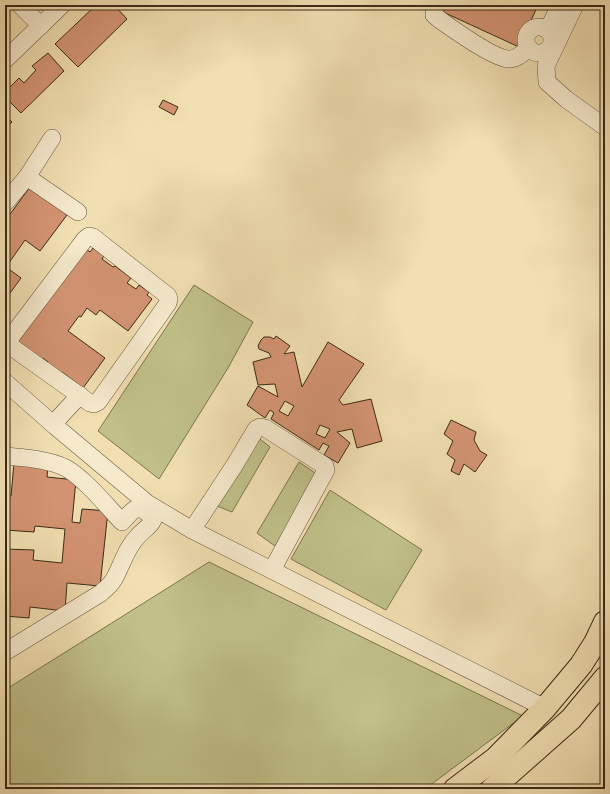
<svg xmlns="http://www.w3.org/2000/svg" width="610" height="794" viewBox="0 0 610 794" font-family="'IM FELL DW Pica',serif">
  <rect width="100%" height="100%" fill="#f1dfb2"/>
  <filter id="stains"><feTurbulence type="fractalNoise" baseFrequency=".005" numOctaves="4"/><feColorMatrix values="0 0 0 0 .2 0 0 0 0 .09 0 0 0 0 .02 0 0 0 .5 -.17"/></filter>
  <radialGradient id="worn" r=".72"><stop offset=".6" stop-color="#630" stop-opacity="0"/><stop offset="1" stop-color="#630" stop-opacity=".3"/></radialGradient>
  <g fill="#c0c088" stroke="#7e7550">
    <path d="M 194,285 L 253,322 L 228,368 L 159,479 L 98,431 Z"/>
    <path d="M 256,436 L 270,447 L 232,512 L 212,504 Z"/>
    <path d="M 299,462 L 318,475 L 275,546 L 257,533 Z"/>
    <path d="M 330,490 L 422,550 L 386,610 L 291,559 Z"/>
    <path d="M 209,562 L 523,716 L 425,789 L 5,789 L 5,690 Z"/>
  </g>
  <g fill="#d49473" stroke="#3c2a17" fill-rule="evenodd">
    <path d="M 96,5 L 114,5 L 127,19 L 78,67 L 55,44 Z"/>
    <path d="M 447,5 L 538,5 L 519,47 L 443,12 Z"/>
    <path d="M 48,53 L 64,71 L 21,113 L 5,97 L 5,92 L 19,78 L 24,83 L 36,70 L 32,66 Z"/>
    <path d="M 163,100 L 178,107 L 174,115 L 159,107 Z"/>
    <path d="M 5,115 L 12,122 L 5,129 Z"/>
    <path d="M 30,187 L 67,215 L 40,251 L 25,240 L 6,267 L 21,278 L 5,300 L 5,221 Z"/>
    <path d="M 82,246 L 90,252 L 93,248 L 104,256 L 102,259 L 113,267 L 115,266 L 131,278 L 127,283 L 136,289 L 139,285 L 149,292 L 147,295 L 152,299 L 128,331 L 100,310 L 96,315 L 87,308 L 81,317 L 79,316 L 68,331 L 105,358 L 83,388 L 62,372 L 59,375 L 46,365 L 48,362 L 43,358 L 41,360 L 14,340 Z"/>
    <path d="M 276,336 L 290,346 L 284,354 L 294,352 L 302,387 L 328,342 L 364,364 L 339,400 L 343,405 L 371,399 L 382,441 L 357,448 L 352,429 L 337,432 L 350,443 L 338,463 L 324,455 L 329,446 L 323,443 L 319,450 L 271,419 L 274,413 L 270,410 L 265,418 L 247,405 L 258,386 L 278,397 L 275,384 L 258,385 L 253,362 L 271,357 L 269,353 L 259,349 L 258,346 L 261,340 L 264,337 L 270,337 L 274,339 ZM 285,401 L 294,406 L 288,416 L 279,411 ZM 320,425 L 330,429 L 325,438 L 316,434 Z"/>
    <path d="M 451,420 L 476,432 L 474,440 L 480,451 L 487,455 L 475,472 L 464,464 L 459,475 L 451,471 L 455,460 L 447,454 L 453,441 L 444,434 Z"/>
    <path d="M 14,463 L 48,466 L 47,477 L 76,480 L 72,522 L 80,523 L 82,509 L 108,511 L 100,586 L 67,583 L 65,611 L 30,607 L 29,618 L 5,616 L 5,549 L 34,550 L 33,560 L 62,563 L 65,529 L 35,526 L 34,532 L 5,530 L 5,496 L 11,496 Z"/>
  </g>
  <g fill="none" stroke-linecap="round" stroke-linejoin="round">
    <defs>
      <g id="minor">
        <path d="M 20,5 L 41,26"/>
        <path d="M 435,5 L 434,15 L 440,20 C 454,30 493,58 508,59 C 516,60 523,53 529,48"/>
        <path d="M 575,5 L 546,66 L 547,82 L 566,99 L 605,127"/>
        <circle cx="539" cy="40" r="13"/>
        <path d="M 548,30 L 560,5"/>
        <path d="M 5,60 L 62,5"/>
        <path d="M 27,177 L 78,212"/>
        <path d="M 5,203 L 27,177 L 52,138"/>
        <path d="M 89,236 L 93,237 L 168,296 L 169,299 L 168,303 L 98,402 L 94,404 L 90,403 L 13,348 L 10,343 L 11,337 L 85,239 Z"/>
        <path d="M 5,382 L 55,426 L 147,503 L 192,530 L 545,708"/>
        <path d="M 53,424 L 80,395"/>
        <path d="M 5,456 C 25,458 48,459 66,468 C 86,480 106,505 122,522 C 130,514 136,502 146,512 C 149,514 151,516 153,520 C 150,527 143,530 138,536 C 126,548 122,565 114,579 C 111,585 105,589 101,593 L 5,652"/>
        <path d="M 192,530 L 234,466 L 256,429 L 260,427 L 265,428 L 325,466 L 326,470 L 272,570"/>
      </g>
      <g id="major">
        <path d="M 455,789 L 496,758 L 545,708 L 581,665 L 595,643 L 605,622"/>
        <path d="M 492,789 L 571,719 L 605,678"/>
      </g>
    </defs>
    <use href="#minor" stroke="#69573e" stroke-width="18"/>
    <use href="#major" stroke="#3c2a17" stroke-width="24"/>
    <use href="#minor" stroke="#f6eacd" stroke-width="17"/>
    <use href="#major" stroke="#f1dfb2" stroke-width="22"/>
  </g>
  <rect width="610" height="794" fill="none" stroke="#f1dfb2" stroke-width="20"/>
  <rect x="6" y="6" width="598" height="782" fill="none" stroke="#3c2a17" stroke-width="2"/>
  <rect x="10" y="10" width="590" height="774" fill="none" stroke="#3c2a17"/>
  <rect width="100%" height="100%" filter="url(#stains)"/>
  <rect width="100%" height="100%" fill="url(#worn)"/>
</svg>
